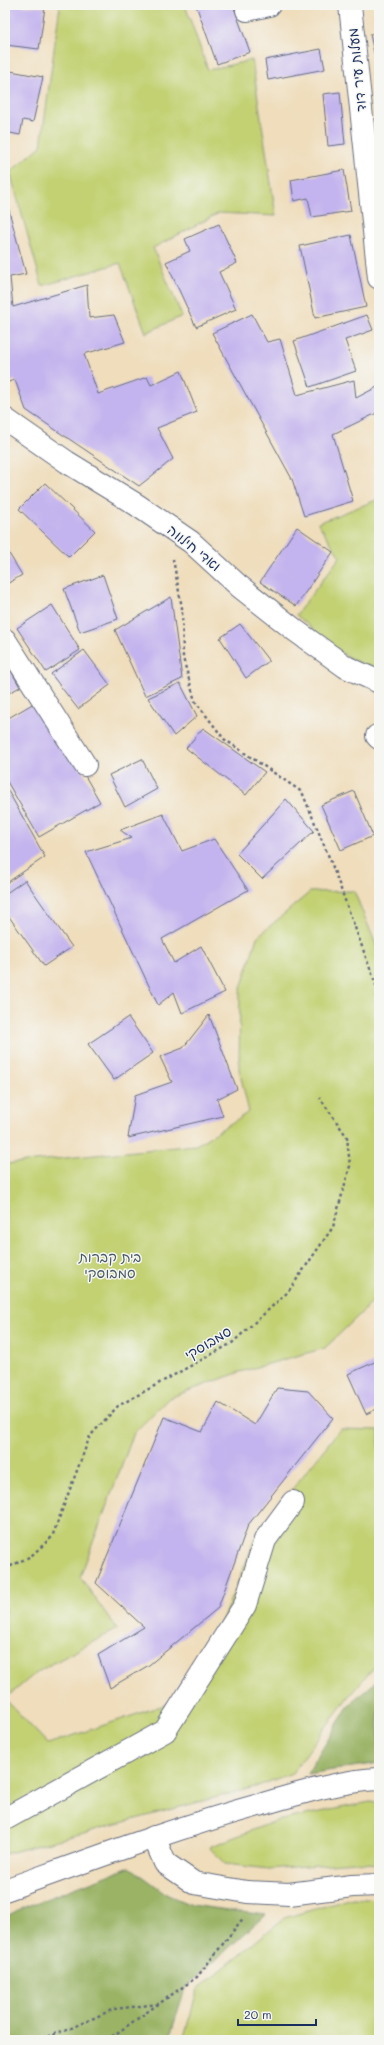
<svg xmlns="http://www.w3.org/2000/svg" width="384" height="2045" viewBox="0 0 384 2045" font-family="Mali,'Playpen Sans Hebrew',sans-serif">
  <rect width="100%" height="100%" fill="#f6f6f2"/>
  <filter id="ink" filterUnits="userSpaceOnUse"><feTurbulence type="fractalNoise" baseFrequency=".025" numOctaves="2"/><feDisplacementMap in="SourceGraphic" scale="8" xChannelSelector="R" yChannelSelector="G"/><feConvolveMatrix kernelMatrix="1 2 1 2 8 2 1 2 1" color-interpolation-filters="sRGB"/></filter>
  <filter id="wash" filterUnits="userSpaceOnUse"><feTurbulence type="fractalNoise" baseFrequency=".012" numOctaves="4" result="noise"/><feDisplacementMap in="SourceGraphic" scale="16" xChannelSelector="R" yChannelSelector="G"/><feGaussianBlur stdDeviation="0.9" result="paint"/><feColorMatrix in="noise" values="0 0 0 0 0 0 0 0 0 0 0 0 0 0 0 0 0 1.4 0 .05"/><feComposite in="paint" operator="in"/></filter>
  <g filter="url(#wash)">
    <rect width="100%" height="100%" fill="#efddbb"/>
    <g fill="#c3d173" stroke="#6f8068">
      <path d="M 60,5 L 185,5 L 208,70 L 252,60 L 276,216 L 219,213 L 153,248 L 182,316 L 146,333 L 120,263 L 42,286 L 10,172 L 41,146 Z"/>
      <path d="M 379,499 L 379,667 C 350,668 318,632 296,615 L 340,557 L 318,523 Z"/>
      <path d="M 354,891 L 379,952 L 379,1296 L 325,1348 L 240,1372 L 169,1398 L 134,1433 L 80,1577 L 117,1629 L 37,1672 L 5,1699 L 48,1744 L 170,1703 L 218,1630 L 259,1531 L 340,1429 L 379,1430 L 379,1662 L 348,1697 L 292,1773 L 255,1787 L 5,1854 L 5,1164 L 196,1145 L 249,1112 L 239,1069 L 240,992 L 257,937 L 310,892 Z"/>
      <path d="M 370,1802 L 379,1803 L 379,1864 L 354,1862 L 269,1869 L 225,1864 L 209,1847 L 276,1821 Z"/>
      <path d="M 353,1898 L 379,1900 L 379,2040 L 183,2040 L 198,1989 L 284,1918 Z"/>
    </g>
    <g fill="#9ab365" stroke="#5a7162">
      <path d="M 379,1679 L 379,1763 L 307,1774 L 349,1705 Z"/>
      <path d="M 130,1867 L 168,1895 L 191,1905 L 265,1915 L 185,1988 L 169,2040 L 5,2040 L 5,1917 L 22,1908 Z"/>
    </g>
    <g id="blocks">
      <g fill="#c3b3ee">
        <path d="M 5,5 L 45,7 L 39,49 L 5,45 Z"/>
        <path d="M 196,5 L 233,5 L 250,52 L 217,64 Z"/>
        <path d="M 379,33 L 379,52 L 374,53 L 370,34 Z"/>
        <path d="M 321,49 L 325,69 L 268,80 L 265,60 Z"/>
        <path d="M 5,70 L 43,77 L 33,122 L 23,120 L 20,135 L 5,132 Z"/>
        <path d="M 340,92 L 345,144 L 328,146 L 323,94 Z"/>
        <path d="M 344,170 L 351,211 L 312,217 L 308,198 L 294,201 L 291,180 Z"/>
        <path d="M 5,196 L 26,274 L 10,277 L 13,307 L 87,285 L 89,318 L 114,315 L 125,342 L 84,354 L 98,394 L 147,377 L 151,385 L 181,371 L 197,412 L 157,428 L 173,459 L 139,486 L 26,410 L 15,380 L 5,383 Z"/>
        <path d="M 219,224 L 237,263 L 219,272 L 236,309 L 196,327 L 166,262 L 190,251 L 185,239 Z"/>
        <path d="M 351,235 L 366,307 L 315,318 L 300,246 Z"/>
        <path d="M 252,314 L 267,342 L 280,339 L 297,395 L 354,380 L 356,398 L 379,386 L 379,412 L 333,434 L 353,501 L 304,516 L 292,479 L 212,333 Z"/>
        <path d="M 367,315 L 373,330 L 345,340 L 356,371 L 310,387 L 294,341 Z"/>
        <path d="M 45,483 L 95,531 L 69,557 L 19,509 Z"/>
        <path d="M 297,527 L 333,552 L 296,606 L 260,582 Z"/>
        <path d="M 5,547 L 22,575 L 5,585 Z"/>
        <path d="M 103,575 L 118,619 L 80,632 L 64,589 Z"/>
        <path d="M 171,597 L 182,679 L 145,696 L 115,630 Z"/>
        <path d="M 52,605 L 80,650 L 46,672 L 17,628 Z"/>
        <path d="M 240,624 L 269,661 L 246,678 L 220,638 Z"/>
        <path d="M 84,650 L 110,685 L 78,709 L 51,674 Z"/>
        <path d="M 5,660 L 20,687 L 5,695 Z"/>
        <path d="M 180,683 L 197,716 L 174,736 L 148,698 Z"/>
        <path d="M 41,699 L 100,802 L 39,837 L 5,778 L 5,720 Z"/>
        <path d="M 203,728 L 265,772 L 246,795 L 186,748 Z"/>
        <path d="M 142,759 L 157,789 L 125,807 L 109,775 Z"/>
        <path d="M 7,789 L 45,857 L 5,884 L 5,790 Z"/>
        <path d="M 354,791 L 373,836 L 341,850 L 321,805 Z"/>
        <path d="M 286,799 L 314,831 L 262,879 L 237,854 Z"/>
        <path d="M 163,814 L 182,851 L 214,839 L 248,890 L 162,939 L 174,963 L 201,946 L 225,992 L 182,1013 L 174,992 L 158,1005 L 86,852 L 132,838 L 120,830 Z"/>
        <path d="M 25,880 L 72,947 L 44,966 L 5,911 L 5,894 Z"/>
        <path d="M 209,1015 L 237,1089 L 217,1099 L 223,1116 L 128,1138 L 135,1095 L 172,1082 L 160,1057 L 183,1048 Z"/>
        <path d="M 128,1017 L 153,1053 L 114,1080 L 88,1044 Z"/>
        <path d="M 379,1360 L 379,1408 L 366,1414 L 348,1374 Z"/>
        <path d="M 277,1388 L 308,1391 L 333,1418 L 248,1525 L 218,1608 L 149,1665 L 110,1688 L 98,1655 L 144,1627 L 96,1583 L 164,1417 L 202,1432 L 218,1402 L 255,1425 Z"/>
      </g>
    </g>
  </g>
  <g filter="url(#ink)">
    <use href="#blocks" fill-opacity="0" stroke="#656c7f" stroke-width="1"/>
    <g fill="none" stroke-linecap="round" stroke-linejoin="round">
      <defs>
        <g id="minor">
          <path d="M 350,5 L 379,278"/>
          <path d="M 247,10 L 269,5"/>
          <path d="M 5,419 L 67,462 L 137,505 L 191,542 L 239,586 L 296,631 L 346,667 L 379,682"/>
          <path d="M 5,640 L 85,765"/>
          <path d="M 377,736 L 379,738"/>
          <path d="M 5,1819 L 165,1731 L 245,1605 L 265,1540 L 293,1502"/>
          <path d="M 154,1837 L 165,1863 L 194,1883 L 247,1892 L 289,1894 L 352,1886 L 379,1885"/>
          <path d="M 5,1890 C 92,1859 178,1827 266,1803 C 300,1793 345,1780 379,1779"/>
        </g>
      </defs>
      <use href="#minor" stroke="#656c7f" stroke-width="24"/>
      <g stroke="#656c7f" stroke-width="2.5" stroke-dasharray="3 3" stroke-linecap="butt">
        <path d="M 173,559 L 182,608 L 183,658 L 195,701 L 224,739 L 302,792 L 331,862 L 379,993"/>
        <path d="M 5,1569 L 31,1556 L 52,1537 L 90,1436 L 118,1406 L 232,1343 L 288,1292 L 333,1227 L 350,1166 L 347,1137 L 320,1098"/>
        <path d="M 36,2040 L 67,2030 L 114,2009 L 159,2004"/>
        <path d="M 107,2040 L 197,1977 L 244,1917"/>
      </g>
      <use href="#minor" stroke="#fff" stroke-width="22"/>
    </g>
  </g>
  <g text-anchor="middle" stroke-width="3" stroke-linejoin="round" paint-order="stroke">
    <g font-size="14" fill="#1b2f5e" stroke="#f6f6f2">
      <text transform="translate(357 70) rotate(-96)" y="5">מעלות עיר דוד</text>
      <text transform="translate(194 548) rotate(39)" y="5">ואדי חילווה</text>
      <text transform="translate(208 1343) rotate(-31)" y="5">סמבוסקי</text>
    </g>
    <g font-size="14" fill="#455863" stroke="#f6f6f2">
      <text x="110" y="1262">בית קברות<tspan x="110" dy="16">סמבוסקי</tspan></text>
    </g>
  </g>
  <rect width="384" height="2045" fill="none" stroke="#f6f6f2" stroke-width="20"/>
  <path d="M238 2019v6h78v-6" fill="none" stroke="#1b2f5e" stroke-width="2"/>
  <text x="244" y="2019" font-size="12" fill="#1b2f5e" stroke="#f6f6f2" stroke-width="3" paint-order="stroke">20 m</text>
</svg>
